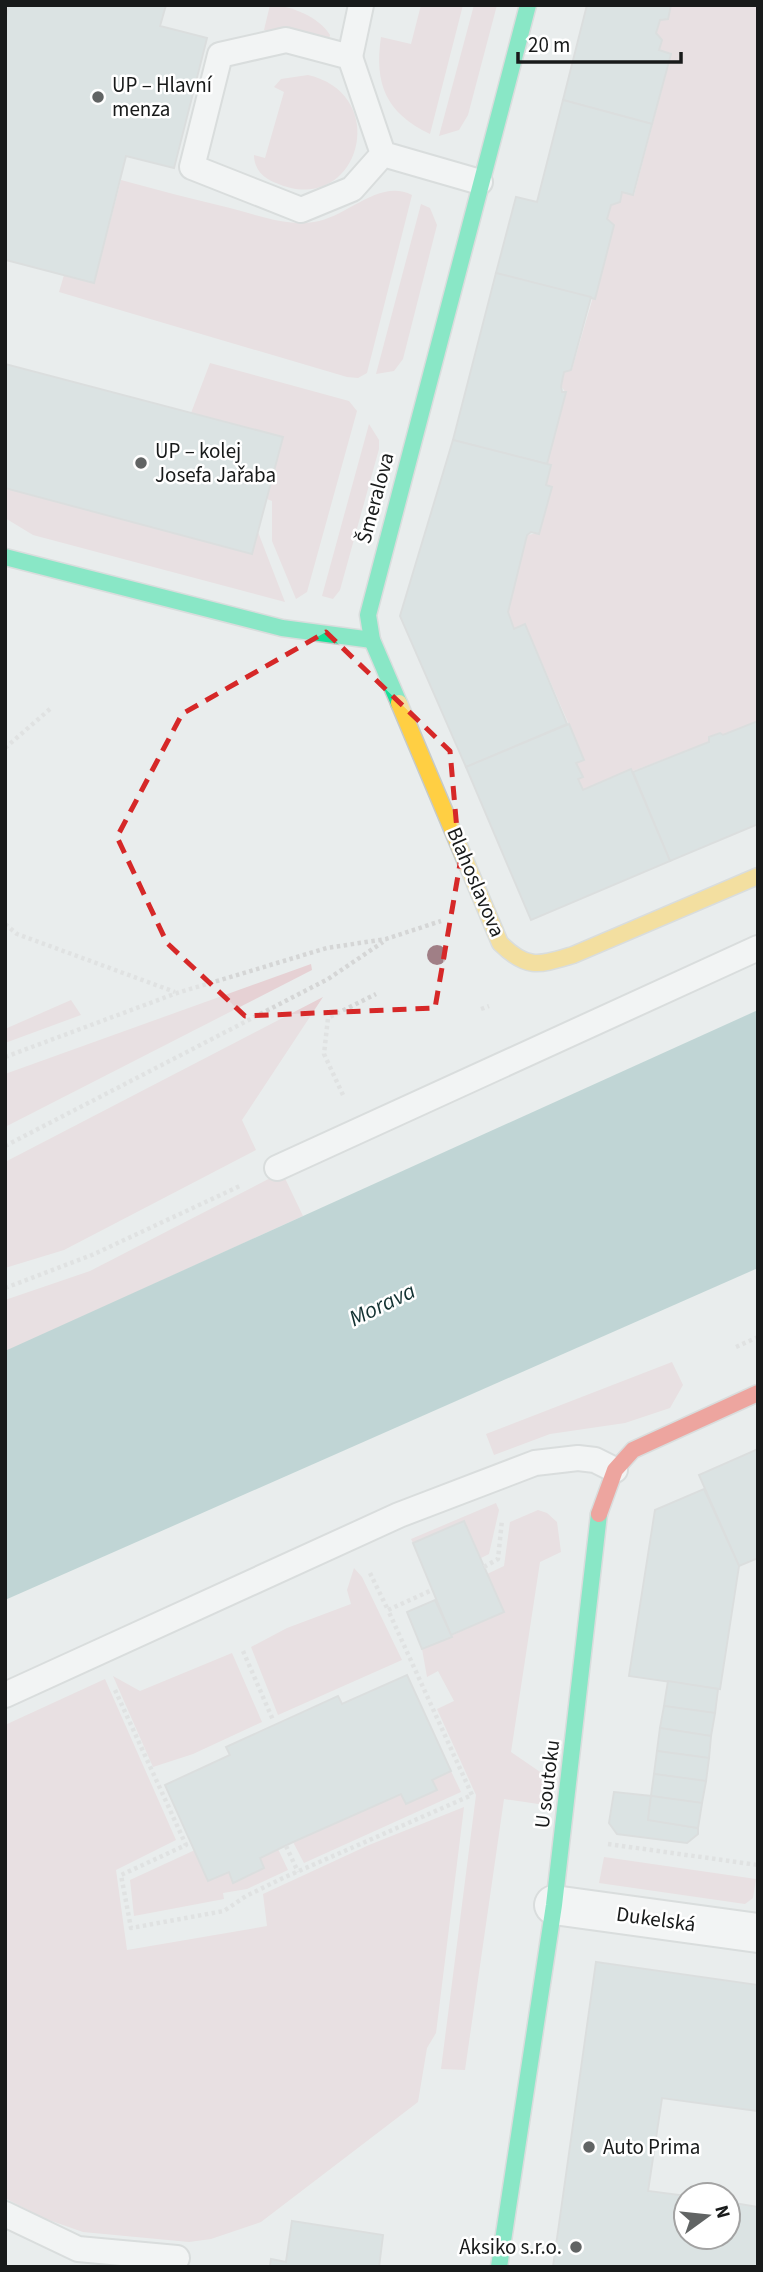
<svg xmlns="http://www.w3.org/2000/svg" width="763" height="2272" viewBox="0 0 763 2272" font-family="'Source Sans 3',sans-serif">
  <rect width="100%" height="100%" fill="#e9eded"/>
  <g fill="#e6d1d4">
    <path d="M 270,5 C 290,5 319,17 330,35 L 328,45 L 264,30 Z"/>
    <path d="M 421,5 L 463,5 L 430,134 C 386,113 374,84 381,37 L 411,44 Z"/>
    <path d="M 474,5 L 497,5 L 468,115 L 459,130 L 439,136 Z"/>
    <path d="M 671,5 L 758,5 L 758,721 L 723,735 L 710,737 L 709,742 L 583,790 L 578,779 L 583,777 L 576,763 L 584,759 L 525,624 L 514,629 L 508,612 L 527,535 L 539,533 L 552,487 L 546,485 L 551,466 L 547,464 L 566,393 L 561,386 L 564,372 L 572,369 L 614,225 L 607,219 L 611,205 L 620,202 L 622,192 L 634,195 L 671,54 L 659,50 L 662,40 L 656,33 L 660,20 L 668,18 Z"/>
    <path d="M 308,75 C 394,95 358,219 276,183 C 263,178 254,169 254,155 L 265,158 L 284,92 L 274,87 L 281,79 Z"/>
    <path d="M 121,180 C 157,190 193,199 230,208 C 257,215 285,226 314,222 C 348,217 379,178 412,195 L 367,373 L 358,378 L 347,377 L 59,292 L 64,275 L 94,283 Z"/>
    <path d="M 421,204 L 430,208 L 437,225 L 403,359 L 394,371 L 376,374 Z"/>
    <path d="M 210,363 L 349,401 L 357,411 L 307,592 L 296,599 L 272,541 L 272,501 L 267,499 L 283,437 L 191,413 Z"/>
    <path d="M 369,424 L 379,440 L 379,449 L 340,590 L 333,599 L 322,596 Z"/>
    <path d="M 5,488 L 251,554 L 258,532 L 285,602 L 33,535 L 5,518 Z"/>
    <path d="M 311,964 L 312,970 L 5,1127 L 5,1074 Z"/>
    <path d="M 323,997 L 242,1120 L 256,1150 L 64,1250 L 5,1268 L 5,1162 Z"/>
    <path d="M 71,1000 L 81,1015 L 5,1043 L 5,1029 Z"/>
    <path d="M 282,1172 L 303,1216 L 5,1352 L 5,1300 L 90,1271 Z"/>
    <path d="M 672,1362 L 683,1385 L 670,1408 L 625,1423 L 550,1434 L 494,1455 L 486,1434 Z"/>
    <path d="M 496,1503 L 499,1510 L 489,1554 L 481,1558 L 464,1521 L 413,1543 L 411,1539 Z"/>
    <path d="M 538,1510 L 547,1513 L 557,1522 L 561,1552 L 540,1562 L 511,1752 L 546,1776 L 545,1805 L 504,1799 L 465,2070 L 441,2069 L 476,1795 L 437,1709 L 454,1701 L 438,1671 L 427,1677 L 422,1649 L 503,1612 L 487,1574 L 504,1566 L 510,1522 Z"/>
    <path d="M 354,1568 L 362,1577 L 402,1660 L 278,1715 L 251,1647 L 287,1628 L 351,1604 L 347,1590 Z"/>
    <path d="M 232,1653 L 262,1722 L 193,1754 L 153,1767 L 113,1676 L 140,1691 Z"/>
    <path d="M 105,1679 L 176,1840 L 116,1870 L 127,1950 L 267,1926 L 263,1894 L 369,1845 L 464,1807 L 436,2033 L 427,2048 L 418,2102 L 261,2222 L 211,2239 L 189,2242 L 83,2232 L 43,2218 L 5,2198 L 5,1725 Z"/>
    <path d="M 451,1771 L 461,1792 L 304,1863 L 293,1842 L 401,1794 L 406,1804 L 436,1790 L 432,1780 Z"/>
    <path d="M 278,1849 L 288,1870 L 247,1889 L 223,1893 L 224,1899 L 134,1916 L 130,1880 L 195,1850 L 229,1872 L 234,1882 L 264,1868 L 260,1858 Z"/>
    <path d="M 604,1857 L 756,1879 L 753,1898 L 745,1904 L 599,1883 Z"/>
  </g>
  <path fill="#8eb9b8" d="M 758,1010 L 758,1268 L 5,1600 L 5,1351 Z"/>
  <g fill="#cbd8d8" stroke="#cacdcd" stroke-width="2">
    <path d="M 9,5 L 166,5 L 160,26 L 207,38 L 174,168 L 126,156 L 94,283 L 6,260 L 5,263 L 5,22 Z"/>
    <path d="M 587,5 L 671,5 L 668,19 L 660,20 L 656,33 L 662,40 L 659,50 L 671,54 L 652,124 L 563,100 Z"/>
    <path d="M 563,100 L 652,124 L 633,195 L 622,192 L 620,202 L 611,205 L 607,219 L 614,225 L 595,299 L 496,273 L 516,197 L 537,202 Z"/>
    <path d="M 496,273 L 591,297 L 571,370 L 564,372 L 561,386 L 562,392 L 566,392 L 547,464 L 453,440 Z"/>
    <path d="M 5,364 L 283,437 L 252,554 L 5,488 Z"/>
    <path d="M 453,440 L 551,465 L 546,485 L 552,487 L 539,534 L 531,532 L 527,535 L 508,612 L 514,629 L 525,624 L 567,724 L 466,767 L 400,616 Z"/>
    <path d="M 758,721 L 758,824 L 670,861 L 633,772 L 709,742 L 709,737 L 720,733 L 723,735 Z"/>
    <path d="M 569,724 L 584,760 L 576,763 L 583,777 L 578,779 L 583,790 L 631,769 L 670,861 L 531,920 L 466,767 Z"/>
    <path d="M 758,1449 L 758,1558 L 739,1566 L 699,1475 Z"/>
    <path d="M 704,1489 L 739,1566 L 720,1689 L 629,1676 L 655,1510 Z"/>
    <path d="M 464,1521 L 504,1612 L 451,1635 L 413,1543 Z"/>
    <path d="M 435,1600 L 452,1637 L 422,1649 L 407,1612 Z"/>
    <path d="M 407,1675 L 451,1771 L 432,1780 L 437,1790 L 406,1804 L 401,1794 L 293,1842 L 260,1858 L 264,1868 L 233,1883 L 229,1872 L 208,1881 L 165,1785 L 230,1755 L 226,1747 L 338,1696 L 342,1704 Z"/>
    <path d="M 668,1681 L 718,1689 L 715,1713 L 664,1706 Z"/>
    <path d="M 664,1706 L 715,1713 L 711,1736 L 660,1728 Z"/>
    <path d="M 660,1728 L 711,1736 L 709,1758 L 657,1751 Z"/>
    <path d="M 657,1751 L 709,1758 L 706,1781 L 654,1774 Z"/>
    <path d="M 654,1774 L 706,1781 L 702,1803 L 651,1796 Z"/>
    <path d="M 614,1792 L 651,1796 L 648,1820 L 698,1828 L 698,1834 L 687,1843 L 617,1834 L 609,1823 Z"/>
    <path d="M 651,1796 L 702,1803 L 698,1828 L 648,1820 Z"/>
    <path d="M 596,1962 L 758,1985 L 758,2111 L 662,2098 L 648,2191 L 686,2196 L 686,2237 L 728,2237 L 728,2202 L 758,2207 L 757,2267 L 553,2267 Z"/>
    <path d="M 292,2221 L 383,2235 L 379,2267 L 270,2267 L 271,2259 L 286,2262 Z"/>
  </g>
  <g fill="none" stroke-linecap="round" stroke-linejoin="round">
    <defs>
      <g id="lane">
        <path d="M 350,57 L 361,5"/>
        <path d="M 383,154 L 350,57 L 286,40 L 220,55 L 192,167 L 301,210 L 352,189 L 383,154 L 480,182"/>
        <path d="M 277,1168 L 758,948"/>
        <path d="M 5,1695 L 399,1515 L 535,1463 L 578,1458 L 595,1460 L 615,1470"/>
        <path d="M 5,2214 L 78,2249 L 177,2258"/>
      </g>
      <path id="street" d="M 554,1905 L 758,1933"/>
      <g id="fast">
        <path d="M 5,557 L 282,628 L 372,640"/>
        <path d="M 399,703 L 372,640 L 368,615 L 528,5"/>
        <path d="M 499,2267 L 554,1905 L 599,1514"/>
      </g>
      <path id="slow" d="M 399,703 L 500,943 C 527,970 539,965 573,955 L 758,876"/>
      <path id="jam" d="M 599,1514 L 615,1470 L 633,1450 L 758,1393"/>
    </defs>
    <use href="#lane" stroke="#c6cac9" stroke-width="28"/>
    <use href="#street" stroke="#c6cac9" stroke-width="42"/>
    <use href="#fast" stroke="#c6cac9" stroke-width="19"/>
    <use href="#slow" stroke="#c6cac9" stroke-width="19"/>
    <use href="#jam" stroke="#c6cac9" stroke-width="19"/>
    <g stroke="#d5d6d6" stroke-width="4.5" stroke-dasharray="3.5 3.5" stroke-linecap="butt">
      <path d="M 5,748 L 50,709"/>
      <path d="M 5,924 L 17,934 L 175,992"/>
      <path d="M 481,1009 L 489,1006"/>
      <path d="M 5,1057 L 177,993 L 327,948 L 386,939 L 441,921"/>
      <path d="M 343,1095 L 324,1054 L 328,1018 L 376,994"/>
      <path d="M 5,1146 L 328,979 L 383,942"/>
      <path d="M 5,1288 L 92,1255 L 242,1185"/>
      <path d="M 736,1347 L 758,1337"/>
      <path d="M 484,1567 L 498,1559 L 502,1520"/>
      <path d="M 370,1573 L 388,1610"/>
      <path d="M 243,1651 L 273,1720"/>
      <path d="M 115,1690 L 186,1845 L 121,1875 L 131,1928 L 224,1911 L 246,1896 L 283,1878 L 472,1795 L 388,1610 L 432,1590"/>
      <path d="M 608,1844 L 758,1865"/>
      <path d="M 286,1846 L 298,1872"/>
    </g>
    <use href="#lane" stroke="#fcfcfc" stroke-width="24"/>
    <use href="#street" stroke="#fcfcfc" stroke-width="38"/>
    <use href="#fast" stroke="#16e098" stroke-width="16"/>
    <use href="#slow" stroke="#ffcf43" stroke-width="16"/>
    <use href="#jam" stroke="#f24e42" stroke-width="16"/>
  </g>
  <circle fill="#a07f86" cx="437" cy="955" r="10"/>
  <path d="M0 0H763V2272H0ZM 326,632 L 450,751 L 460,864 L 435,1008 L 245,1016 L 167,943 L 117,837 L 182,714 Z" fill="#e9eded" fill-opacity=".55" fill-rule="evenodd"/>
  <path fill="none" stroke="#d62828" stroke-width="5" stroke-dasharray="14 9" stroke-linejoin="round" d="M 326,632 L 450,751 L 460,864 L 435,1008 L 245,1016 L 167,943 L 117,837 L 182,714 Z"/>
  <g fill="#616464" stroke="#fff" stroke-width="2.5">
    <circle cx="98" cy="97" r="7"/>
    <circle cx="141" cy="463" r="7"/>
    <circle cx="589" cy="2147" r="7"/>
    <circle cx="576" cy="2247" r="7"/>
  </g>
  <g text-anchor="middle" stroke-width="5" stroke-linejoin="round" paint-order="stroke">
    <g font-size="21" fill="#181a1a" stroke="#fff" text-anchor="start">
      <text x="112" y="92">UP – Hlavní<tspan x="112" dy="24">menza</tspan></text>
      <text x="155" y="458">UP – kolej<tspan x="155" dy="24">Josefa Jařaba</tspan></text>
      <text x="603" y="2154">Auto Prima</text>
      <text x="562" y="2254" text-anchor="end">Aksiko s.r.o.</text>
    </g>
    <g font-size="21" fill="#181a1a" stroke="#fff">
      <text transform="translate(375 498) rotate(-75)" y="7">Šmeralova</text>
      <text transform="translate(476 882) rotate(67)" y="7">Blahoslavova</text>
      <text transform="translate(547 1784) rotate(-83)" y="7">U soutoku</text>
      <text transform="translate(656 1919) rotate(8)" y="7">Dukelská</text>
    </g>
    <g font-size="23" font-style="italic" fill="#133232" stroke="#fff">
      <text transform="translate(382 1304) rotate(-26)" y="8">Morava</text>
    </g>
  </g>
  <rect width="763" height="2272" fill="none" stroke="#181a1a" stroke-width="14"/>
  <g transform="translate(707 2216) rotate(75)"><circle r="33" fill="#ffffff" stroke="#a3a3a3" stroke-width="2"/>
  <path d="M0-5L12 26L0 18L-12 26Z" fill="#616464"/>
  <text y="-10" font-size="19" font-weight="bold" text-anchor="middle" fill="#181a1a">N</text>
  </g>
  <path d="M518 52v10h163v-10" fill="none" stroke="#181a1a" stroke-width="3.5"/>
  <text x="528" y="52" font-size="21" fill="#181a1a" stroke="#ffffff" stroke-width="5" paint-order="stroke">20 m</text>
</svg>
